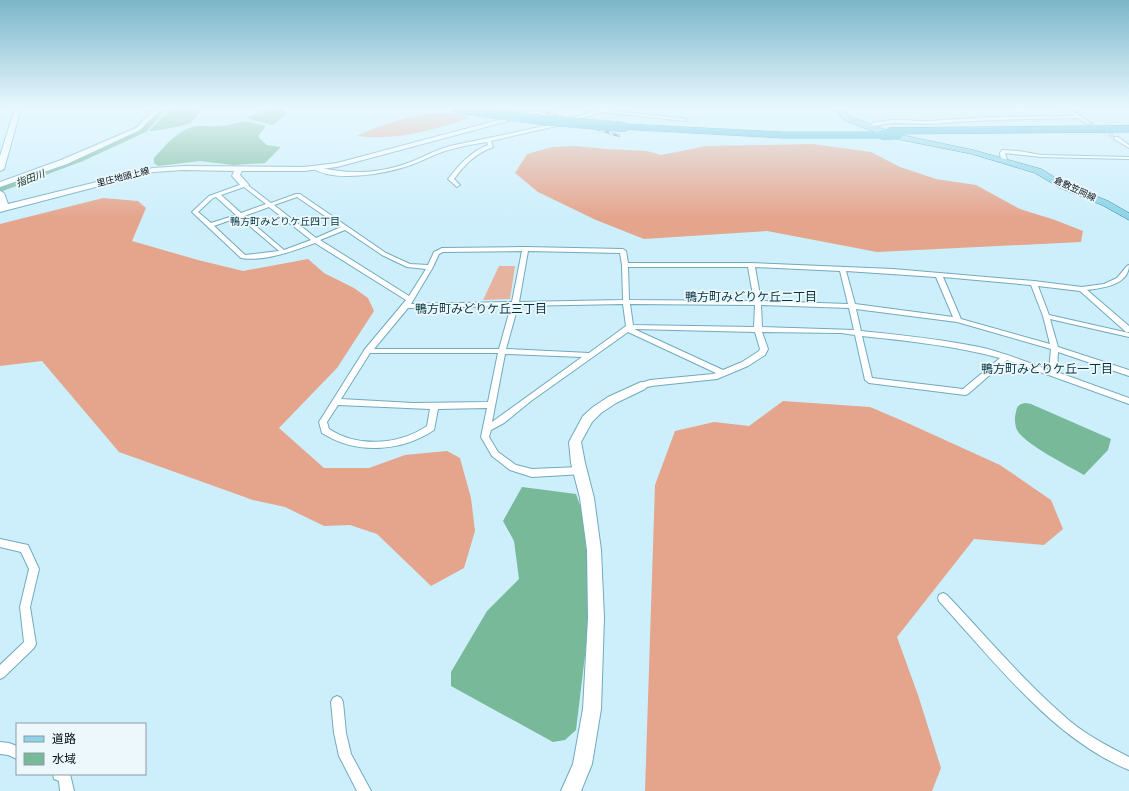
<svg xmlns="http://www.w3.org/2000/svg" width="1129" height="791" viewBox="0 0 1129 791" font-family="Quicksand,'Noto Sans JP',sans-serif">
  <rect width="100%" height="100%" fill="#cdeffc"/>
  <path fill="#e6b39f" d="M 499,266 L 515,266 L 510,299 L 483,300 Z"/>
  <g fill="#e5a48c">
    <path d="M 431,113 L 455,113 L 470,118 C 433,130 396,141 357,136 C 380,125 405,117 431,113 Z"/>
    <path d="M 813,144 L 871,152 L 900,167 L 936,179 L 976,185 L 1020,209 L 1055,220 L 1083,231 L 1081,242 L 877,252 L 767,231 L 644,239 L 596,220 L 538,192 L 515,173 L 527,154 L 552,147 L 576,146 L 606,149 L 647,151 L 661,155 L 706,146 Z"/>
    <path d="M 103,198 L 138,201 L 146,208 L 132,241 L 198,260 L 243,271 L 308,259 L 324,273 L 354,288 L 368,298 L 374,311 L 337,368 L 279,428 L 324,468 L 369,468 L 405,455 L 447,451 L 460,458 L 471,498 L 475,531 L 464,568 L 431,586 L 377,534 L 350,525 L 324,526 L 285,507 L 253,500 L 119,452 L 42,361 L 0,366 L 0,224 Z"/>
    <path d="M 783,401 L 870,407 L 903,421 L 1000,465 L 1051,500 L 1063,529 L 1044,545 L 974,539 L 897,637 L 918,695 L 941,768 L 932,791 L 645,791 L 655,485 L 675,431 L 714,422 L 749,426 Z"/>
  </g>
  <g fill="#77b998">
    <path d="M 172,108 L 197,108 L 200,112 C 198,115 193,121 190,123 C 188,125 153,132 149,131 Z"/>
    <path d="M 270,108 L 280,108 L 288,113 L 273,125 L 246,118 Z"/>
    <path d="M 245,121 L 266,126 L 259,135 L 259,138 L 267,145 L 281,147 L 265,163 L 233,165 L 200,161 L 158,166 L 154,163 L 154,158 C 164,146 178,131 192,127 C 201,124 209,127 217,126 C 227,126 236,123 245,121 Z"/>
    <path d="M 1025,403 L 1031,404 L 1111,439 L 1108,450 L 1084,475 C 1069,466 1024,444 1017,430 C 1015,425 1014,418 1016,412 C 1017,406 1019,404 1025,403 Z"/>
    <path d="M 522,487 L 576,494 L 582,511 L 588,568 L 589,622 L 576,730 L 565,740 L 553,742 L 451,686 L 451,672 L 487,611 L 519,579 L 514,541 L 503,521 Z"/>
  </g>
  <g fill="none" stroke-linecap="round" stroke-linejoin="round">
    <path fill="#77b998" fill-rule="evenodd" d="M 159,108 L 168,108 L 146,132 L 83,161 L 0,192 L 0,186 L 77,157 L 140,128 Z"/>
    <path stroke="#aecdda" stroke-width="5" stroke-dasharray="5 2.5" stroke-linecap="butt" d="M 1089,123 L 1116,138"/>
    <defs>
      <g id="street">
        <path d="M 604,108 L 611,108 L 607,110 L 685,119 L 687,120 L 685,121 L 602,112 L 552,127 L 491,141 L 493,147 C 475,154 465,164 454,179 L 460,185 L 457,187 L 448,179 C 460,164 470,152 488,145 L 487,142 C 473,144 458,147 445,151 C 432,155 421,162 408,166 C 384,174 334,183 312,168 L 315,166 C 346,175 378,174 408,163 C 422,158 435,150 450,146 C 502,135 554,126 604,108 Z"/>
        <path d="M 1062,108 L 1068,108 L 1091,123 L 1087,124 L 1078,118 L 1026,119 L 973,121 L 929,124 L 894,123 L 868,127 L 866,126 L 876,122 L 894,120 L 929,121 L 991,117 L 1074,116 Z"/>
        <path d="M 1114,137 L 1118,137 L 1129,145 L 1129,148 L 1114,139 Z"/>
        <path d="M 1002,150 L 1019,151 L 1041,155 L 1129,157 L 1129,159 L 1041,157 L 1005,153 L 1007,160 L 1004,162 L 1001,160 L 1000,153 Z"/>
        <path d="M 245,183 L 271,203 L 296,194 L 300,194 L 386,253 L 410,264 L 428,265 L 434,252 L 442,248 L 525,247 L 623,249 L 626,251 L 628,263 L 751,263 L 893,269 L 1034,281 L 1082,287 L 1104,284 L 1117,278 L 1127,266 L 1129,265 C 1129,285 1103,288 1087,290 L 1129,326 L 1129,332 L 1126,332 L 1080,291 L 1038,286 L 1049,315 L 1129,333 L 1129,337 L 1050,319 L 1058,347 L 1129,370 L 1129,376 L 1058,352 L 1057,372 L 1129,398 L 1129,404 L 1007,360 L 968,394 L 965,395 L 869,383 L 865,380 L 855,335 L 841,333 L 762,332 L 768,349 L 765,355 L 748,366 L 717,379 L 651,386 L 641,389 L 637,386 L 638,384 L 650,380 L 713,374 L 716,373 L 628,332 L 531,401 L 504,423 L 491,430 L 489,437 L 498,452 L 516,465 L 532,469 L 580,467 L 583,468 L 584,471 L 583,474 L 532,477 L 510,470 L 492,456 L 481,437 L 487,408 L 438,409 L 434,430 C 401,452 356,455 322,433 L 319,422 L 365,349 L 406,300 L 315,243 C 293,251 264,262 241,258 L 192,212 L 209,196 ZM 244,187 L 266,204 L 241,213 L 221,195 ZM 216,197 L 236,215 L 211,223 L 198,212 L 213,198 ZM 297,197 L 341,227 L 316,238 L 274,205 ZM 269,207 L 311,240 L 284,250 L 244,216 ZM 239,217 L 279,251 L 245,255 L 214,226 ZM 345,230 L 382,255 L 407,267 L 426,269 L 409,296 L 320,240 ZM 522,251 L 512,302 L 411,304 L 433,267 L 439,254 L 443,252 ZM 528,251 L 620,253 L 622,265 L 623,300 L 519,302 ZM 628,267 L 748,267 L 754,301 L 629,300 ZM 755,267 L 840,271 L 848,304 L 761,301 ZM 846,271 L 936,277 L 953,317 L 855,304 ZM 943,277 L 1031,285 L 1043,316 L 1050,344 L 961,319 ZM 623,304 L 626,326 L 589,353 L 506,349 L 518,306 ZM 630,304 L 755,305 L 754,327 L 633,325 ZM 761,305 L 849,308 L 854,330 L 762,327 ZM 511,306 L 499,349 L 374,349 L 408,308 ZM 856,309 L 957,322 L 1051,349 L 1049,370 C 1026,362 1003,352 979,347 C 940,339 901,335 861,331 ZM 634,329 L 755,332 L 760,349 L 759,351 L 742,362 L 723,370 ZM 862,336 C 909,341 955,346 1000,358 L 963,389 L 872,378 ZM 370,353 L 498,353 L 488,402 L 413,403 L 341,399 ZM 505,354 L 582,357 L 492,422 ZM 338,405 L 430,409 L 427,426 C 399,445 358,448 329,429 L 327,422 Z"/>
        <path d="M 0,539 L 28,545 L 39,569 L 30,607 L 36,644 L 34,648 L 4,677 L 0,679 L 0,665 L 24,642 L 20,607 L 29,569 L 21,552 L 0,547 Z"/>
        <path d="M 943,593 L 947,595 C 985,635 1021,678 1063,715 C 1082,733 1106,745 1129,757 L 1129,770 C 1053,739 994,661 939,601 L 938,598 L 939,595 Z"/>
        <path d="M 337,696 L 341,698 L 343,702 L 346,733 L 351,754 L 371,791 L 357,791 L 339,756 L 334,733 L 331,702 L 333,698 Z"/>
        <path d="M 0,742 L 9,743 L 17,746 L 17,759 L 8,755 L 0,754 Z"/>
        <path d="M 53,774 L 70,774 L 74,791 L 60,791 L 59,781 L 54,779 Z"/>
      </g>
      <g id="secondary">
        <path d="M 15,108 L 21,108 L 4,169 L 0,171 L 0,156 Z"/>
        <path d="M 155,108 L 162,108 L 140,130 L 67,164 L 0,187 L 0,182 L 61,160 L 136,128 Z"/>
        <path d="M 544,108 L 556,108 L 337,167 L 304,171 L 242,171 L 240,175 L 249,185 L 245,187 L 242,187 L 232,176 L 234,171 L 184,170 L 153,172 L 0,212 L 0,191 L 4,193 L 8,204 L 153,168 L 184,166 L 304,167 L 337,163 Z"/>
        <path d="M 641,382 L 645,383 L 647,386 L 645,389 L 616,403 L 601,413 L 592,422 L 581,442 L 585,463 L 594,498 L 601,550 L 604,618 L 601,709 L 592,764 L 581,791 L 561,791 L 573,764 L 583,709 L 588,618 L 587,550 L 580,498 L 571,463 L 569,442 L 583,416 L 593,407 L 608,397 Z"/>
      </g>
      <path id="primary" d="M 835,108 L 842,108 L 851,117 L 897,134 L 973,150 L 1041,169 L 1066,184 L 1108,201 L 1129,213 L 1129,220 L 1102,205 L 1060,188 L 1035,173 L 972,154 L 892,138 L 845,121 Z"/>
      <g id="highway">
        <path d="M 624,124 L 783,132 L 883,132 L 887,135 L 883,138 L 783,138 L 621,129 L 620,127 Z"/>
        <path d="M 1129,126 L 1129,132 L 889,134 L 885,131 L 889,128 Z"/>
      </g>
    </defs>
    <use href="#street" stroke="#70aabd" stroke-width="2"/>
    <use href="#secondary" stroke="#70aabd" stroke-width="2"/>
    <use href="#primary" stroke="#2a7c94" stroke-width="1"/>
    <use href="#highway" stroke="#2a7c94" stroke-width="1"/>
    <use href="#street" fill="#fff" fill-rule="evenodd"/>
    <use href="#secondary" fill="#fff" fill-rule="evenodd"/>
    <use href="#primary" fill="#8cd3e8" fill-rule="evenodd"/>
    <use href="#highway" fill="#40b6d8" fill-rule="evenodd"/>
    <defs>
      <path id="rail" d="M 532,108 L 619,136"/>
    </defs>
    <use href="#rail" stroke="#667f89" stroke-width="2.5"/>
    <use href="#rail" stroke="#edf8fc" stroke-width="1.5" stroke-dasharray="4.5" stroke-linecap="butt"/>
    <defs>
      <g id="highway-bridge">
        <path d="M 458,109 L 542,120 L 624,127"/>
        <path d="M 883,135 L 898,134"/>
      </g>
    </defs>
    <use href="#highway-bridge" stroke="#2a7c94" stroke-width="10" stroke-linecap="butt"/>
    <use href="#highway-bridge" stroke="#40b6d8" stroke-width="10"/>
  </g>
  <linearGradient id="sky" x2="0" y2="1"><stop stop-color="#7bb6c8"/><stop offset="0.49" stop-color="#e8f8fe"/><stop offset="1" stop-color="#e8f8fe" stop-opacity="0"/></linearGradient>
  <rect width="1129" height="219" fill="url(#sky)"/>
  <g text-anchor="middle" stroke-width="3.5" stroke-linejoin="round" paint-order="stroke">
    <g font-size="9" fill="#000f16" stroke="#edf8fc">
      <text transform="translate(123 177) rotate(-14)" y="3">里庄地頭上線</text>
      <text transform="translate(1075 189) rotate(25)" y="3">倉敷笠岡線</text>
    </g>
    <g font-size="10" font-style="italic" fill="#143324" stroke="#edf8fc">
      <text transform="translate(30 178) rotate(-21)" y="4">指田川</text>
    </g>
    <g font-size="10" fill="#02323f" stroke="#edf8fc">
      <text x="285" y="225">鴨方町みどりケ丘四丁目</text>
    </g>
    <g font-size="12" fill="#02323f" stroke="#edf8fc">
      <text x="751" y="301">鴨方町みどりケ丘二丁目</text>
      <text x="481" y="313">鴨方町みどりケ丘三丁目</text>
      <text x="1047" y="373">鴨方町みどりケ丘一丁目</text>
    </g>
  </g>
  <rect x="16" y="723" width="130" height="52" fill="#edf8fc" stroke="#8e9ba0"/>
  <rect x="24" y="736" width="20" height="6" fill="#8cd3e8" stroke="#8e9ba0"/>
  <text x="52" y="743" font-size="12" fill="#000f16">道路</text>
  <rect x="24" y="753" width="20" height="12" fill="#77b998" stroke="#8e9ba0"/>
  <text x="52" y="763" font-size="12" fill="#000f16">水域</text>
</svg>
